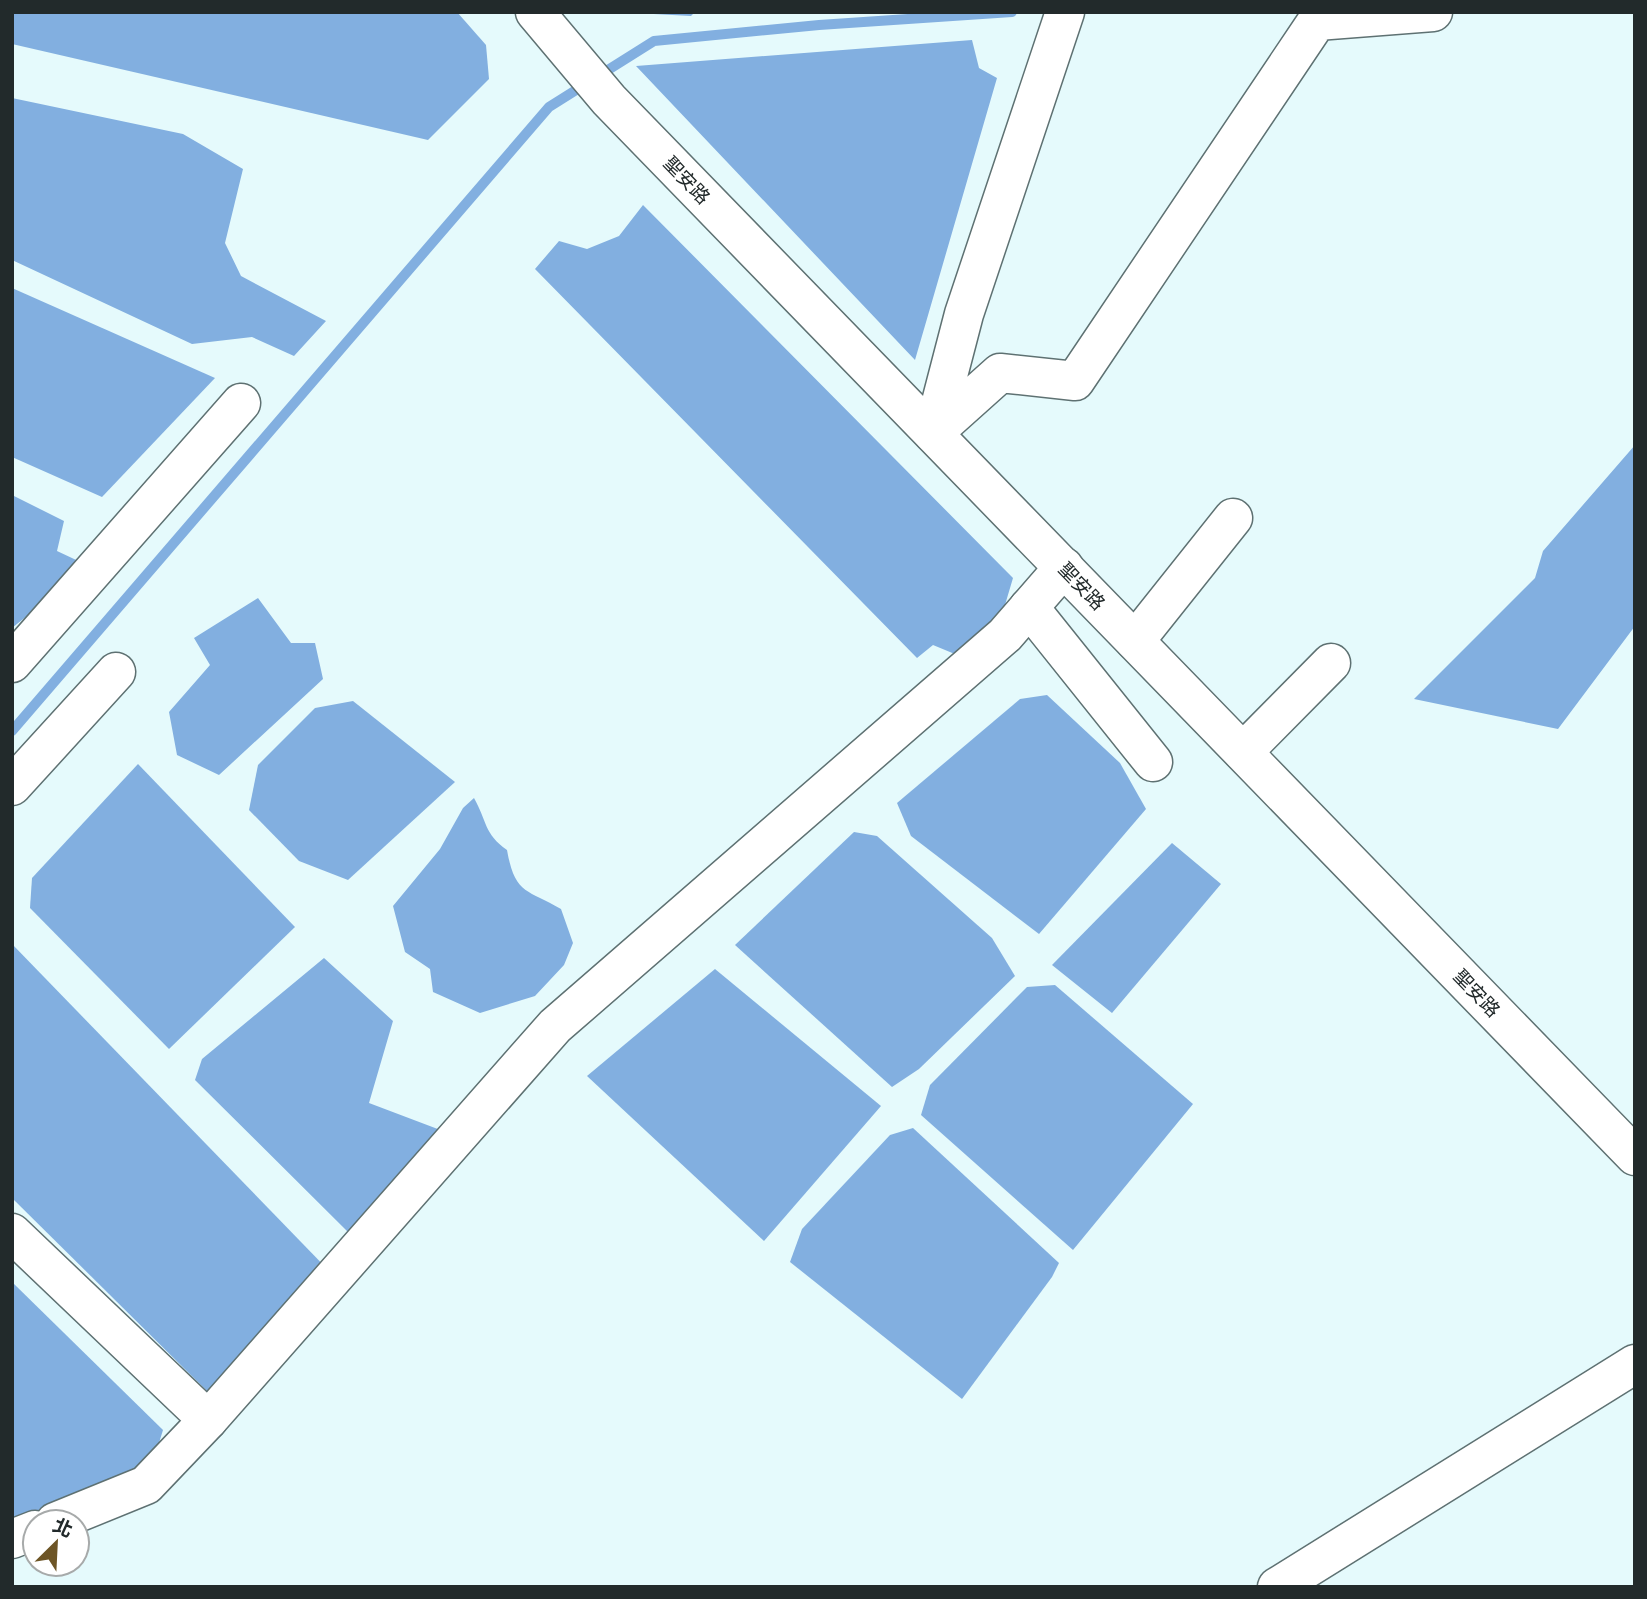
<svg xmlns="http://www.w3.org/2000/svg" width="1647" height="1599" viewBox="0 0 1647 1599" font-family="Inter,'Noto Sans TC',sans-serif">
  <rect width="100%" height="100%" fill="#e5fafc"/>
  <g fill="#82afe0">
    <path d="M 12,12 L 457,12 L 486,45 L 489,79 L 428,140 L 12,44 Z"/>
    <path d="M 616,12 L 695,12 L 691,16 Z"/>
    <path d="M 972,40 L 979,68 L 997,78 L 915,360 L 636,66 Z"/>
    <path d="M 12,98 L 183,134 L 243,169 L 225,243 L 241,276 L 326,321 L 294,356 L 252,337 L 192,344 L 12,260 Z"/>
    <path d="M 643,205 L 1013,578 L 1002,615 L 962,657 L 933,645 L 917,658 L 535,269 L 559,241 L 587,249 L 619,236 Z"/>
    <path d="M 12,288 L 215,378 L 102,497 L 12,457 Z"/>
    <path d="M 1635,445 L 1635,626 L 1558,729 L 1414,699 L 1535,578 L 1543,551 Z"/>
    <path d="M 12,495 L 64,521 L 57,551 L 89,566 L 12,628 Z"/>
    <path d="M 258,598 L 291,643 L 315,643 L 323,679 L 219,775 L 177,755 L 169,712 L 210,665 L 194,638 Z"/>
    <path d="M 1047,695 L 1120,763 L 1146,809 L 1039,934 L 911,836 L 897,803 L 1020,699 Z"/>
    <path d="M 353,701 L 455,782 L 348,880 L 299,861 L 249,810 L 258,765 L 315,708 Z"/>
    <path d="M 138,764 L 295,927 L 169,1049 L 30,908 L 32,878 Z"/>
    <path d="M 474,798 C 487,821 484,834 507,850 C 515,895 527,889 561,909 L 573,943 L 564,965 L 535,996 L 480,1013 L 433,992 L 430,969 L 405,952 L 393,906 L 440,849 L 463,808 Z"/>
    <path d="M 854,832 L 877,836 L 992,938 L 1015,976 L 919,1069 L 892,1087 L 735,945 Z"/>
    <path d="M 1172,843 L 1221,884 L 1112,1013 L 1052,965 Z"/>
    <path d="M 12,944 L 334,1276 L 214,1398 L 12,1198 Z"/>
    <path d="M 324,958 L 393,1021 L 369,1103 L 443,1131 L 348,1232 L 195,1080 L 202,1059 Z"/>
    <path d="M 715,969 L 881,1106 L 764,1241 L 587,1076 Z"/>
    <path d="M 1055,985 L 1193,1104 L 1073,1250 L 921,1115 L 930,1085 L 1027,987 Z"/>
    <path d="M 913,1128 L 1059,1263 L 1052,1277 L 962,1399 L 790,1262 L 802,1229 L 890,1135 Z"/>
    <path d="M 12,1282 L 163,1430 L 146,1485 L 12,1533 Z"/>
  </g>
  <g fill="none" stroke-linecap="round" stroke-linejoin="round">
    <path stroke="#82afe0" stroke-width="10" d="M 12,731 L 549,107 L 654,41 L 819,25 L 1012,12"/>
    <defs>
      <g id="minor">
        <path d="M 535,12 L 609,100 L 1635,1156"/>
        <path d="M 1065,12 L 964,314 L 933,433 L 1000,373 L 1075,381 L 1317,21 L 1433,12"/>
        <path d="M 1029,607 L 1153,762"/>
        <path d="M 1135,641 L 1233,518"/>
        <path d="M 12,663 L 241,403"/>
        <path d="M 1243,752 L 1331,663"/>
        <path d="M 12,786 L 116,672"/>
        <path d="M 12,1233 L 208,1420"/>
        <path d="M 55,1522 L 146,1485 L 208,1420 L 555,1026 L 1005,635 L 1064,567"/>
        <path d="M 12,1539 L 35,1530"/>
        <path d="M 1277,1587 L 1635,1364"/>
      </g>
    </defs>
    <use href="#minor" stroke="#5e7172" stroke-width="41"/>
    <use href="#minor" stroke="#fff" stroke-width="38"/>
  </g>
  <g text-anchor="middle" stroke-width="7" stroke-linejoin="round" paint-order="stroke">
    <g font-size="19" fill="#222a2b" stroke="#fff">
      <text transform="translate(687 180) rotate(46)" y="7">聖安路</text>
      <text transform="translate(1082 586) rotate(46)" y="7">聖安路</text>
      <text transform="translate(1477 993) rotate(46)" y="7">聖安路</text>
    </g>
  </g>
  <rect width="1647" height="1599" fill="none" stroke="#222a2b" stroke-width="28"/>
  <g transform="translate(56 1543) rotate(24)"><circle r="33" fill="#ffffff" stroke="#a7aaaa" stroke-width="2"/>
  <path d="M0-5L12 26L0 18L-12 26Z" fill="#6d5526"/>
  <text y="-10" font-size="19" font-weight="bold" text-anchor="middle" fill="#222a2b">北</text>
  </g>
</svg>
